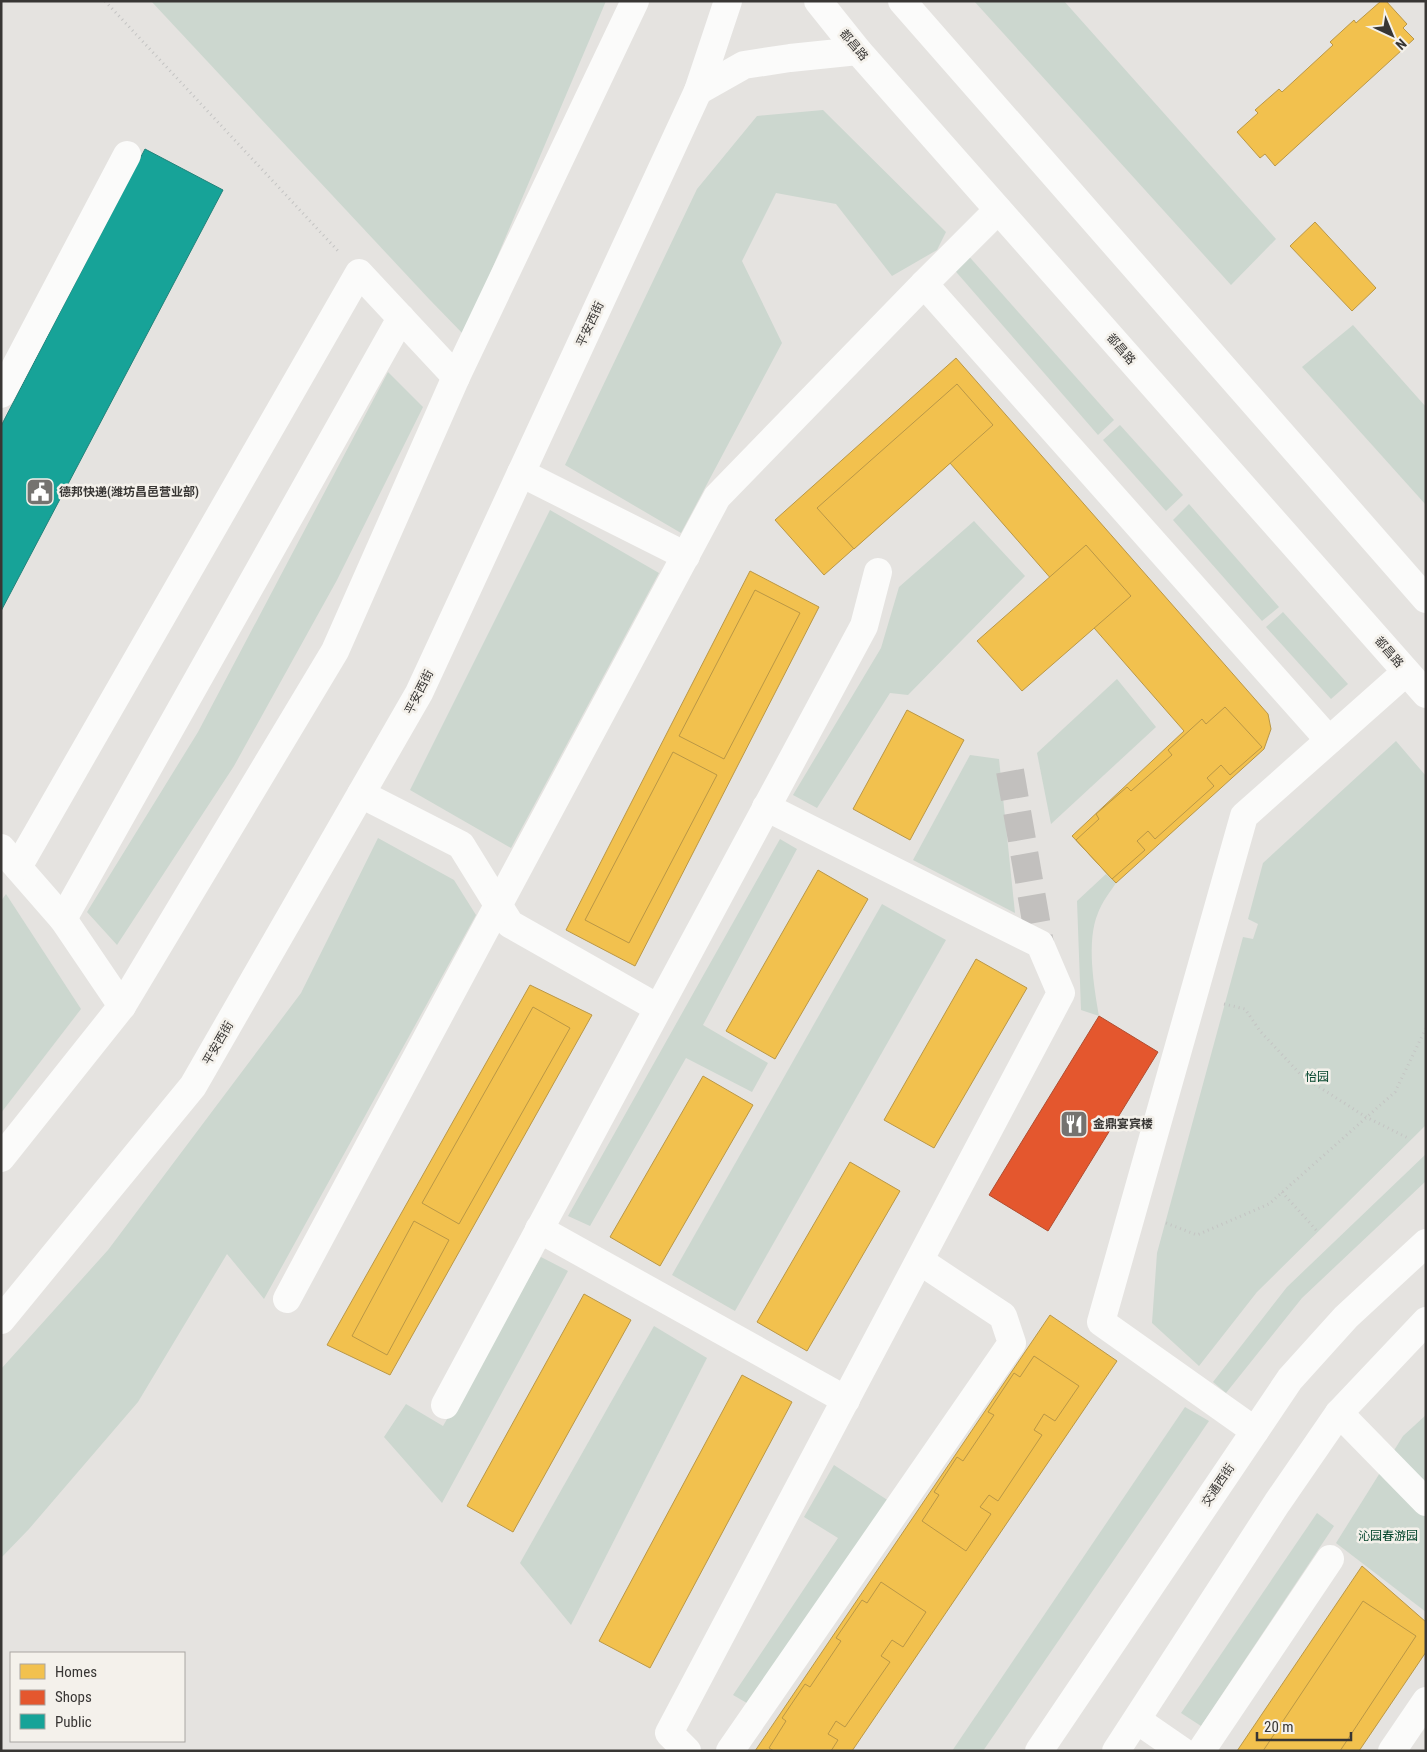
<svg xmlns="http://www.w3.org/2000/svg" width="1427" height="1752" viewBox="0 0 1427 1752" font-family="'Roboto Condensed','Noto Sans SC',sans-serif">
  <rect width="100%" height="100%" fill="#e5e3e0"/>
  <g fill="#ccd7cf">
    <path d="M 151,1 L 606,1 L 464,335 L 430,300 Z"/>
    <path d="M 974,1 L 1064,1 L 1276,239 L 1231,285 Z"/>
    <path d="M 823,110 L 946,232 L 937,250 L 892,276 L 836,204 L 776,193 L 742,261 L 782,343 L 681,533 L 565,465 L 697,189 L 757,116 Z"/>
    <path d="M 966,253 L 1114,420 L 1098,435 L 951,266 Z"/>
    <path d="M 1353,325 L 1426,407 L 1426,505 L 1302,367 Z"/>
    <path d="M 388,372 L 423,407 L 337,580 L 234,766 L 117,945 L 87,912 L 198,732 Z"/>
    <path d="M 1120,425 L 1183,495 L 1166,511 L 1103,440 Z"/>
    <path d="M 1189,504 L 1279,607 L 1262,621 L 1173,520 Z"/>
    <path d="M 550,510 L 659,573 L 511,848 L 410,790 Z"/>
    <path d="M 974,521 L 1025,576 L 908,695 L 890,693 L 817,808 L 793,795 L 881,648 L 899,587 Z"/>
    <path d="M 1283,612 L 1348,684 L 1331,699 L 1266,627 Z"/>
    <path d="M 1117,679 L 1156,727 L 1051,824 L 1037,753 Z"/>
    <path d="M 1396,741 L 1426,776 L 1426,1125 L 1257,1292 L 1199,1366 L 1152,1323 L 1157,1253 L 1243,937 L 1253,939 L 1258,924 L 1248,919 L 1263,863 Z"/>
    <path d="M 970,755 L 999,759 L 1015,913 L 913,860 Z"/>
    <path d="M 378,838 L 454,880 L 476,915 L 264,1299 L 227,1254 L 138,1402 L 29,1529 L 1,1558 L 1,1369 L 108,1250 L 301,993 Z"/>
    <path d="M 780,839 L 797,849 L 703,1025 L 768,1063 L 752,1092 L 686,1058 L 590,1226 L 568,1216 Z"/>
    <path d="M 1106,874 L 1116,883 C 1110,892 1102,902 1098,913 C 1086,941 1094,987 1099,1016 L 1081,1010 L 1077,901 Z"/>
    <path d="M 6,894 L 81,1009 L 1,1113 L 1,901 Z"/>
    <path d="M 882,904 L 946,940 L 735,1311 L 672,1275 Z"/>
    <path d="M 1426,1154 L 1426,1181 L 1302,1298 L 1226,1393 L 1213,1382 L 1287,1287 Z"/>
    <path d="M 541,1257 L 568,1271 L 442,1503 L 384,1437 L 406,1404 L 443,1426 Z"/>
    <path d="M 654,1326 L 707,1358 L 571,1625 L 520,1563 Z"/>
    <path d="M 1185,1407 L 1209,1421 L 983,1751 L 952,1751 Z"/>
    <path d="M 1426,1415 L 1426,1612 L 1336,1543 L 1403,1436 Z"/>
    <path d="M 834,1465 L 892,1503 L 752,1706 L 733,1695 L 838,1538 L 804,1517 Z"/>
    <path d="M 1317,1513 L 1334,1526 L 1201,1726 L 1181,1713 Z"/>
  </g>
  <g fill="#f2c14e" stroke="#ba9746">
    <path d="M 1381,1 L 1386,1 L 1407,24 L 1403,28 L 1414,39 L 1275,166 L 1265,154 L 1260,158 L 1237,132 L 1258,113 L 1255,110 L 1279,89 L 1282,92 L 1333,45 L 1330,42 L 1354,20 L 1356,23 Z"/>
    <path d="M 1315,222 L 1376,288 L 1352,311 L 1290,246 Z"/>
    <path d="M 956,358 L 1268,714 L 1271,729 L 1264,749 L 1116,883 L 1072,836 L 1184,731 L 950,463 L 824,575 L 775,520 Z"/>
    <path d="M 957,384 L 993,425 L 854,549 L 817,508 Z"/>
    <path d="M 1086,545 L 1131,596 L 1022,691 L 977,641 Z"/>
    <path d="M 750,571 L 819,607 L 635,966 L 566,930 Z"/>
    <path d="M 755,590 L 800,613 L 724,759 L 679,736 Z"/>
    <path d="M 1225,707 L 1262,747 L 1230,775 L 1221,765 L 1207,778 L 1214,786 L 1155,839 L 1148,831 L 1137,841 L 1145,850 L 1112,879 L 1076,840 L 1099,819 L 1096,814 L 1127,787 L 1131,791 L 1172,755 L 1168,750 L 1202,719 L 1206,724 Z"/>
    <path d="M 907,710 L 964,740 L 910,840 L 853,809 Z"/>
    <path d="M 673,752 L 717,775 L 629,943 L 585,920 Z"/>
    <path d="M 818,870 L 868,899 L 775,1059 L 726,1031 Z"/>
    <path d="M 976,959 L 1027,988 L 934,1148 L 884,1120 Z"/>
    <path d="M 530,985 L 592,1015 L 390,1375 L 327,1345 Z"/>
    <path d="M 533,1007 L 570,1028 L 459,1224 L 422,1203 Z"/>
    <path d="M 703,1076 L 753,1105 L 660,1266 L 610,1237 Z"/>
    <path d="M 850,1162 L 900,1191 L 807,1351 L 757,1322 Z"/>
    <path d="M 414,1221 L 449,1240 L 387,1355 L 352,1336 Z"/>
    <path d="M 584,1294 L 631,1320 L 513,1532 L 467,1506 Z"/>
    <path d="M 1050,1315 L 1117,1361 L 852,1751 L 755,1751 Z"/>
    <path d="M 1034,1356 L 1079,1386 L 1055,1421 L 1044,1414 L 1034,1430 L 1042,1435 L 998,1501 L 989,1495 L 980,1507 L 991,1514 L 966,1551 L 922,1521 L 939,1495 L 934,1492 L 957,1457 L 963,1461 L 994,1415 L 988,1412 L 1014,1373 L 1020,1377 Z"/>
    <path d="M 742,1375 L 792,1402 L 650,1668 L 599,1641 Z"/>
    <path d="M 1362,1566 L 1426,1622 L 1426,1652 L 1359,1751 L 1237,1751 Z"/>
    <path d="M 881,1582 L 926,1612 L 903,1647 L 892,1640 L 881,1656 L 890,1662 L 845,1727 L 836,1721 L 828,1734 L 838,1740 L 831,1751 L 774,1751 L 769,1748 L 786,1721 L 782,1718 L 805,1684 L 810,1687 L 841,1641 L 836,1638 L 862,1600 L 867,1603 Z"/>
    <path d="M 1363,1601 L 1416,1636 L 1340,1751 L 1263,1751 Z"/>
  </g>
  <path fill="#e4572e" stroke="#b04d30" d="M 1099,1016 L 1158,1052 L 1048,1231 L 989,1195 Z"/>
  <path fill="#17a398" stroke="#21827a" d="M 145,149 L 223,190 L 1,611 L 1,426 Z"/>
  <g fill="none" stroke-linecap="round" stroke-linejoin="round">
    <path stroke="#c2c0be" stroke-width="28" stroke-dasharray="28 14" stroke-linecap="butt" d="M 1010,771 L 1040,944"/>
    <g stroke="#c4c4c3" stroke-width="3" stroke-dasharray="1 4" stroke-linecap="butt">
      <path d="M 105,1 L 339,252"/>
      <path d="M 1224,1004 L 1245,1009 L 1260,1031 L 1302,1076 L 1366,1117 L 1410,1139"/>
      <path d="M 1282,1192 L 1317,1231"/>
      <path d="M 1166,1223 L 1197,1235 L 1269,1204 L 1395,1092 L 1426,1028"/>
    </g>
    <g stroke="#fbfbfa" stroke-width="28">
      <path d="M 924,284 L 998,210"/>
      <path d="M 1,394 L 127,155"/>
      <path d="M 521,473 L 686,556"/>
      <path d="M 361,794 L 461,845 L 510,924 L 658,1008"/>
      <path d="M 1,848 L 63,919 L 122,1006"/>
      <path d="M 18,867 L 359,273 L 456,377"/>
      <path d="M 63,919 L 401,318"/>
      <path d="M 539,1229 L 846,1400"/>
      <path d="M 287,1299 L 717,497 L 924,284 L 1329,740"/>
      <path d="M 445,1405 L 864,626 L 878,572"/>
      <path d="M 1339,1413 L 1426,1502"/>
      <path d="M 1255,1431 L 1101,1322 L 1244,816 L 1406,672"/>
      <path d="M 1137,1720 L 1182,1751"/>
      <path d="M 687,1751 L 669,1733 L 1061,993 L 1040,944 L 766,807"/>
      <path d="M 730,1751 L 1012,1343 L 1003,1316 L 920,1261"/>
      <path d="M 1201,1751 L 1330,1559"/>
      <path d="M 1392,1751 L 1426,1701"/>
    </g>
    <g stroke="#fbfbfa" stroke-width="28">
      <path d="M 818,1 L 858,51 L 1426,694"/>
      <path d="M 902,1 L 1426,599"/>
      <path d="M 698,91 L 744,65 L 790,58 L 858,51"/>
      <path d="M 1,1158 L 122,1006 L 335,651 L 456,377 L 635,1"/>
      <path d="M 1,1320 L 193,1086 L 419,693 L 698,91 L 728,1"/>
      <path d="M 1039,1751 L 1290,1379 L 1346,1317 L 1426,1243"/>
      <path d="M 1116,1751 L 1277,1503 L 1339,1413 L 1426,1321"/>
    </g>
  </g>
  <defs>
    <symbol id="civic-square" viewBox="-11 -11 22 22"><rect x="-9" y="-9" width="18" height="18" rx="4" fill="#757370" stroke="#f4f1eb"/><path d="M-.6-6.5H3V-4.5H.6V-3L4-1V1h2V6H-6V1h2V-1L-.6-3ZM-1.2 2.5V6h2.4V2.5Z" fill="#fff"/></symbol>
    <symbol id="restaurant-square" viewBox="-11 -11 22 22"><rect x="-9" y="-9" width="18" height="18" rx="4" fill="#757370" stroke="#f4f1eb"/><path d="M-5-6h1v4h1v-4h1v4h1v-4h1v5L-1.5 .5V6h-2V.5L-5-1ZM5-6V6H3V1.5H1.5Q1.5-4 5-6Z" fill="#fff"/></symbol>
  </defs>
  <g fill-rule="evenodd">
    <use href="#civic-square" x="24" y="476" width="32" height="32"/>
    <use href="#restaurant-square" x="1058" y="1108" width="32" height="32"/>
  </g>
  <g text-anchor="middle" stroke-width="5" stroke-linejoin="round" paint-order="stroke">
    <g font-size="12" fill="#383634" stroke="#f4f1eb">
      <text transform="translate(854 45) rotate(50)" y="4">都昌路</text>
      <text transform="translate(590 324) rotate(-65)" y="4">平安西街</text>
      <text transform="translate(1121 349) rotate(49)" y="4">都昌路</text>
      <text transform="translate(1389 652) rotate(49)" y="4">都昌路</text>
      <text transform="translate(419 692) rotate(-63)" y="4">平安西街</text>
      <text transform="translate(218 1043) rotate(-60)" y="4">平安西街</text>
      <text transform="translate(1218 1485) rotate(-56)" y="4">交通西街</text>
    </g>
    <g font-size="12" font-weight="bold" fill="#383634" stroke="#f4f1eb" text-anchor="start">
      <text x="59" y="496">德邦快递(潍坊昌邑营业部)</text>
      <text x="1093" y="1128">金鼎宴宾楼</text>
    </g>
    <g font-size="12" fill="#02442b" stroke="#f4f1eb">
      <text x="1317" y="1081">怡园</text>
      <text x="1388" y="1540">沁园春游园</text>
    </g>
  </g>
  <rect width="1427" height="1752" fill="none" stroke="#383634" stroke-width="5"/>
  <rect x="10" y="1652" width="175" height="90" fill="#f4f1eb" stroke="#a9a6a2"/>
  <rect x="20" y="1664" width="25" height="15" fill="#f2c14e" stroke="#a9a6a2"/>
  <text x="55" y="1677" font-size="15" fill="#383634">Homes</text>
  <rect x="20" y="1690" width="25" height="15" fill="#e4572e" stroke="#a9a6a2"/>
  <text x="55" y="1702" font-size="15" fill="#383634">Shops</text>
  <rect x="20" y="1714" width="25" height="15" fill="#17a398" stroke="#a9a6a2"/>
  <text x="55" y="1727" font-size="15" fill="#383634">Public</text>
  <g transform="translate(1392 35) rotate(136)" stroke="#f4f1eb" stroke-width="4" paint-order="stroke">
  <path d="M0-4L9 19L0 12L-9 19Z" fill="#383634"/>
  <text y="-8" font-size="14" font-weight="bold" text-anchor="middle" fill="#383634">N</text>
  </g>
  <path d="M1257 1732v8h94v-8" fill="none" stroke="#383634" stroke-width="2.5"/>
  <text x="1264" y="1732" font-size="15" fill="#383634" stroke="#f4f1eb" stroke-width="4" paint-order="stroke">20 m</text>
</svg>
